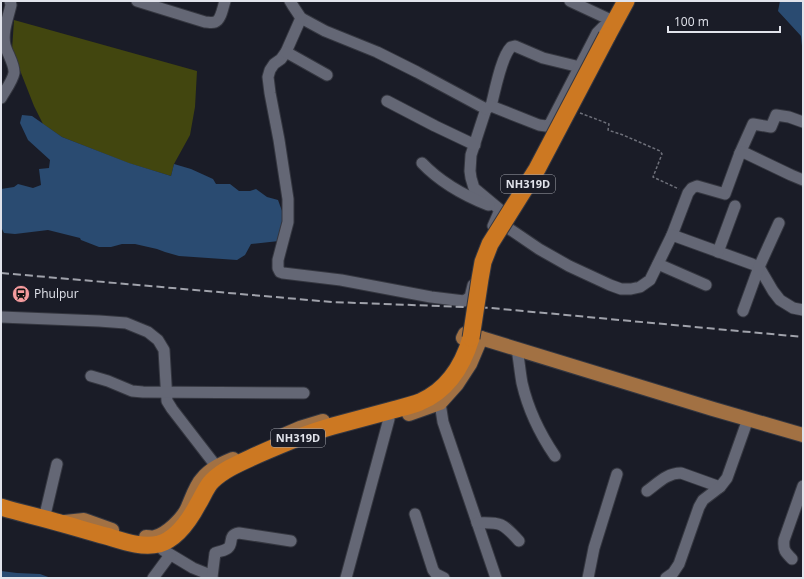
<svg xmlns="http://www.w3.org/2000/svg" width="804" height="579" viewBox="0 0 804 579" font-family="'Open Sans',sans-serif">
  <rect width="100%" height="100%" fill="#1a1c27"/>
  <path fill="#42460f" d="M 14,20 L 197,71 L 195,107 L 190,135 L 174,164 L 171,176 L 128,163 L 62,137 L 43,124 L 34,106 L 12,50 Z"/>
  <g fill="#2a4b71">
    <path d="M 780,1 L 803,1 L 803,47 L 802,46 L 801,36 L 778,11 Z"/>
    <path d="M 22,115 L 32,116 L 62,137 L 129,163 L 171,176 L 174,164 L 191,169 L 213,179 L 216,184 L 230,184 L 239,191 L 250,191 L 256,189 L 267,197 L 278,200 L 285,219 L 279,241 L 251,244 L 245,255 L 237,260 L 179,256 L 165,252 L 157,249 L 135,244 L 122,244 L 111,247 L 99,247 L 81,240 L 80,238 L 48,230 L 15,234 L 4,233 L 1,227 L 1,189 L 14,187 L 18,184 L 33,188 L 41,185 L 39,169 L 49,168 L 50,160 L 28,140 L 20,123 Z"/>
    <path d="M 1,571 L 17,573 L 40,574 L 51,578 L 1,578 Z"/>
  </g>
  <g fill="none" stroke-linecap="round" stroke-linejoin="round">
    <defs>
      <g id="minor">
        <path d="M 137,1 L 205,22 C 208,22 212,23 215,22 C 221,20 223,7 225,1"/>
        <path d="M 290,1 L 293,6 L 301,18 L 325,31 L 377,52 L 417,72 L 486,109 L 471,155 L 470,171 L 471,178 L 474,188 L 498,208 L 500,210 L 493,226"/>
        <path d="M 570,1 L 615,22"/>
        <path d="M 301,18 L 286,52 L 281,59 L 274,64 L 270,70 L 268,77 L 270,93 L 279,140 L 288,199 L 288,222 L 278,260 L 278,268 L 280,272 L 283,273 L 341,280 L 431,297 L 464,301 L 470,297 L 473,285"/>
        <path d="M 286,52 L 327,75"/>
        <path d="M 1,98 C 5,91 13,80 14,73 C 15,65 7,53 5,45 C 2,32 8,18 11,5 L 10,1"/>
        <path d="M 387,101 L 435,126 L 475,145"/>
        <path d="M 491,106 C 495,91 501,57 511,47 L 515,46 L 543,58 L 580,67"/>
        <path d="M 486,109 L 491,106 L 539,125 L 546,126 L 550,124 L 597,33 L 603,27 L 613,25"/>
        <path d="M 740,153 L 753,124 L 771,127 L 776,115 L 789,117 L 803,122"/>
        <path d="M 422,163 C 440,182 463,195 488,205 L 489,205"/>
        <path d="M 511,230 L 539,249 L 569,266 L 610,285 L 621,289 L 631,289 L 640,287 L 650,280 L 672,235 L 688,193 L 692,188 L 697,186 L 725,194 L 740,153 L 743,152 L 791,175 L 803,180"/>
        <path d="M 672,235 L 752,264 L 759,267 L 773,291 L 780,300 L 793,308 L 803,310"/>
        <path d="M 718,252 L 735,206"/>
        <path d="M 658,264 L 706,285"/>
        <path d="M 743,311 L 759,267 L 779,223"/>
        <path d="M 1,317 L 99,321 L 126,323 L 148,332 L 158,340 L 164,350 L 167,401 L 172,409 L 216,466"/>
        <path d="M 517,349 C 519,360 520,372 522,383 C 528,409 540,434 555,456"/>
        <path d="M 91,376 L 108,381 L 132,391 L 143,392 L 304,393"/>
        <path d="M 440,403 L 443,422 L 496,578"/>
        <path d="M 647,491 C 658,483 667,473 681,473 L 720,487"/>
        <path d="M 415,514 L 433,570 L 436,574 L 444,578"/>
        <path d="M 44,519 L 57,464"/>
        <path d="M 477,523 C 501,522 503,523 519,541"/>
        <path d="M 163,550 L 193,568 L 208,574 L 212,578"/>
        <path d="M 792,559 C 785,552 783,550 784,540 L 803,486"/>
        <path d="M 212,577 L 215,553 C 219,551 225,551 228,548 C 234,543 227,535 239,533 L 291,541"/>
        <path d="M 153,578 L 170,555"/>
        <path d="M 346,578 L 389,419"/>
        <path d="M 588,578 L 594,548 L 617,474"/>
        <path d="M 666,578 L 673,573 L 679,564 L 699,507 L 703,500 L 720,487 L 727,478 L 748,419"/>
      </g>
      <g id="major">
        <path d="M 463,338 L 465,334 L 481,338 L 713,409 L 803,435"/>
        <path d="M 409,414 L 440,403 L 457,384 L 470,364 L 481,338"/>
        <path d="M 279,437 L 300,428 L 323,421"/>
        <path d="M 65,522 L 84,520 L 112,530"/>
        <path d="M 146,537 C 149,537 153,538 155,537 C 167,534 182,519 187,509 C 191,500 196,485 202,479 C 210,469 221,464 233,459"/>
      </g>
      <g id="highway">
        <path d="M 607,36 L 626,1"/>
        <path d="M 1,507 C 20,513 40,517 60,523 C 75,527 90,532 106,536 C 123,541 141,548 159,544 C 177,539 190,519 198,504 C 203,496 206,487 212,481 C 224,469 242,462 257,455 C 282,444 307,433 333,426 C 351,421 370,416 389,411 C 399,408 410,406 420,402 C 448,390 463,365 471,338"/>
      </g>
    </defs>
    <use href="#minor" stroke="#353740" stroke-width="13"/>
    <use href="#major" stroke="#353740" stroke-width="16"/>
    <use href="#highway" stroke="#353740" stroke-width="19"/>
    <path stroke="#6d6f79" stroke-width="1.5" stroke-dasharray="3 2" stroke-linecap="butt" d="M 580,113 L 609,124 L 608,130 L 623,135 L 660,151 L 662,154 L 653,177 L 679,189"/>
    <use href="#minor" stroke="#646775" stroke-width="11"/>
    <use href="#major" stroke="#a27143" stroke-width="14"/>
    <use href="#highway" stroke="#cc7822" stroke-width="17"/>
    <path stroke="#a0a2ab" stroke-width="2" stroke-dasharray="8 4" stroke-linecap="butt" d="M 1,273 L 332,302 L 491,308 L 803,337"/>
    <defs>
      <path id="highway-bridge" d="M 471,338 L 480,279 L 483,262 L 490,244 L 537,169 L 607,36"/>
    </defs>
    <use href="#highway-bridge" stroke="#353740" stroke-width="19" stroke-linecap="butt"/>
    <use href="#highway-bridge" stroke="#cc7822" stroke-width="17"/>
  </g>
  <defs>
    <symbol id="station-disc" viewBox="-11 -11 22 22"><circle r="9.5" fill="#f59b9e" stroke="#1a1c27"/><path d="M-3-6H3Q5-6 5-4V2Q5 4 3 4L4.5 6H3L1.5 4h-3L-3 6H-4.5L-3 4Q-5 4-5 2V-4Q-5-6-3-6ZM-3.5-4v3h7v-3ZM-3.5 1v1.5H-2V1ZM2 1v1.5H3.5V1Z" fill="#111"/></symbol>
  </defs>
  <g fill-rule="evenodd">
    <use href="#station-disc" x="11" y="284" width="20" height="20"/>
  </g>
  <g text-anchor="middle" stroke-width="3" stroke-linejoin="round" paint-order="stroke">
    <g fill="#1a1c27" stroke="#a5a7b0" stroke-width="1">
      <rect x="501" y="175" width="54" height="18" rx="3"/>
      <rect x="271" y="429" width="54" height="18" rx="3"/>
    </g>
    <g font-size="11" font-weight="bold" fill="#e1e3eb">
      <text x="528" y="188">NH319D</text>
      <text x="298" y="442">NH319D</text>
    </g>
    <g font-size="12" fill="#e1e3eb" stroke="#1a1c27" text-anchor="start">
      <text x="34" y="298">Phulpur</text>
    </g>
  </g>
  <rect width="804" height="579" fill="none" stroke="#e1e3eb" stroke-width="4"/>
  <path d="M668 26v6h112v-6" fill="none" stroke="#e1e3eb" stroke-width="2"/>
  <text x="674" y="26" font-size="12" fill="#e1e3eb" stroke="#1a1c27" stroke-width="3" paint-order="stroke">100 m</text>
</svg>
